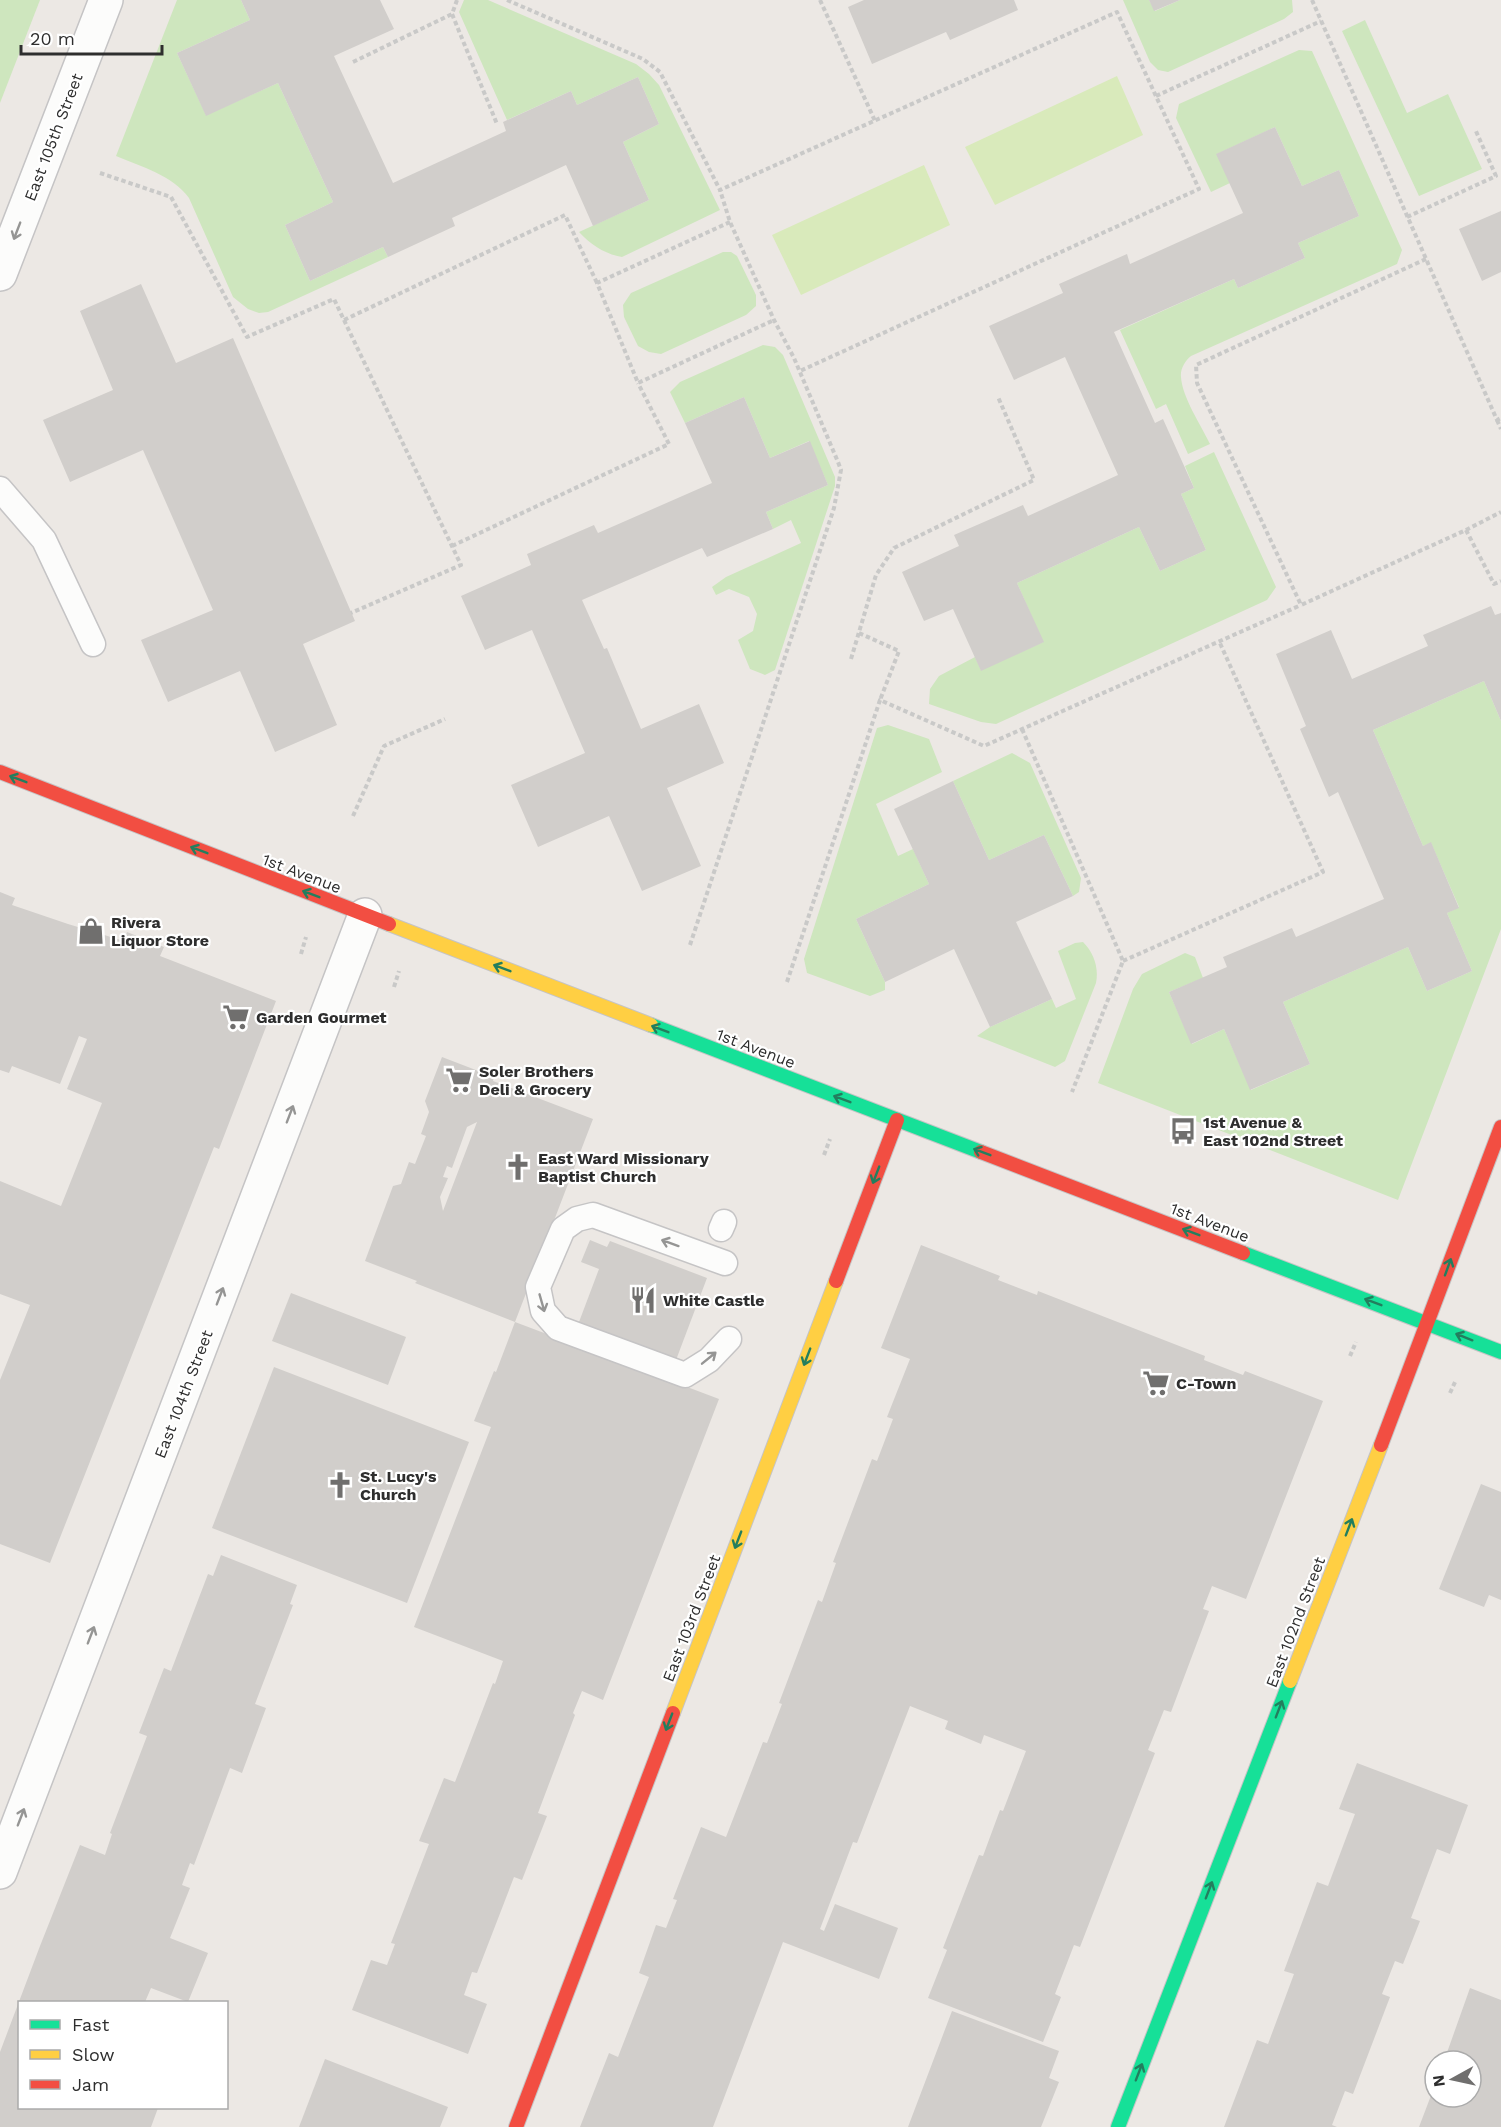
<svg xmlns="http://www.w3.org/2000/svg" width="1501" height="2127" viewBox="0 0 1501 2127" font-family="'Work Sans',sans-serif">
  <rect width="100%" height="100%" fill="#ece8e4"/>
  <g fill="#cee6be">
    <path d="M 0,0 L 40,0 L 0,103 Z"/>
    <path d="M 177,0 L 241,0 L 250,20 L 177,53 L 206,115 L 278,83 L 333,202 L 285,225 L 310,281 L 383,247 L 388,257 L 268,312 L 259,313 L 248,309 L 233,297 L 189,198 C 172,175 142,167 116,156 Z"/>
    <path d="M 464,0 L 488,0 L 636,64 L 649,74 L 659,85 L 720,210 L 622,257 C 605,254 591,245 579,232 L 649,200 L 623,142 L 659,124 L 638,77 L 577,105 L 571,91 L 507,120 L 459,12 Z"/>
    <path d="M 1123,0 L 1149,0 L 1155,11 L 1180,0 L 1292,0 L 1293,12 L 1284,19 L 1168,72 L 1158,70 L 1150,62 Z"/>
    <path d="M 1365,20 L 1407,113 L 1448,94 L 1482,169 L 1419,196 L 1342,31 Z"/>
    <path d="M 1299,50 L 1312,51 L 1402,250 L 1397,264 L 1191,356 C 1185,361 1180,369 1181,377 C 1182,397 1201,425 1210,444 L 1188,454 L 1166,404 L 1156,409 L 1120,330 L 1234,279 L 1238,288 L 1305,258 L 1298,243 L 1359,216 L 1339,170 L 1302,186 L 1275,127 L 1217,154 L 1230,183 L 1211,192 L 1176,118 L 1179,104 Z"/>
    <path d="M 723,252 L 731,252 L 737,256 L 756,295 L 756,306 L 746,315 L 661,354 L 649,352 L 638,346 L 624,317 L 623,305 L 631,293 Z"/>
    <path d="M 763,345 L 775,347 L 783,355 L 835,477 L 835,486 L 775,670 L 765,675 L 750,669 L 738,640 L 753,631 L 757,614 L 749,597 L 729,589 L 716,595 L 712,587 L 726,577 L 801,543 L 791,520 L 773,529 L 766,512 L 828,485 L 809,441 L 770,458 L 744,397 L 685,423 L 670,392 L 680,382 Z"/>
    <path d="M 1214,452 L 1276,587 L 1267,600 L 996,724 L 981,722 L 929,704 L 930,689 L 939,676 L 975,657 L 981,670 L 1043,642 L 1017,583 L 1139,527 L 1160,571 L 1206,550 L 1181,494 L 1194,488 L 1185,466 Z"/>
    <path d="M 1484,681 L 1501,721 L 1501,929 L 1398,1200 L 1098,1083 L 1133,989 L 1142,974 L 1185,953 L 1195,957 L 1203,978 L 1169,992 L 1192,1044 L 1224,1029 L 1251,1090 L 1310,1064 L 1283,1002 L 1408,947 L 1427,991 L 1472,971 L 1447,913 L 1459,907 L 1431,843 L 1423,846 L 1373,730 Z"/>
    <path d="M 888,725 L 929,739 L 942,772 L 876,804 L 898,856 L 913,849 L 929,884 L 856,919 L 885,982 L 885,990 L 870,996 L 807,973 L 804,959 L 877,728 Z"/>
    <path d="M 1012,753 L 1030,763 L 1081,878 L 1079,892 L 1073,896 L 1044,835 L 989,860 L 953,781 Z"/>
    <path d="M 1083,942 C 1094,953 1099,968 1096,983 L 1065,1061 L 1055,1067 L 977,1036 L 990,1027 L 1052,999 L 1056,1008 L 1076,999 L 1058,951 L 1075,943 Z"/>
  </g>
  <g fill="#d9eabb">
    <path d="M 1117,76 L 1143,135 L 995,205 L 965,147 Z"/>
    <path d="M 924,165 L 950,225 L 801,295 L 772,235 Z"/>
  </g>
  <g fill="#d1cecb" fill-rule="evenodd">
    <path d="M 241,0 L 380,0 L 394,29 L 334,56 L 393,183 L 506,131 L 503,122 L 571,91 L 577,105 L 638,77 L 659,124 L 623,142 L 649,200 L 593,226 L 566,165 L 452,218 L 455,226 L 388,257 L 383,247 L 310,281 L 285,225 L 333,202 L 278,83 L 206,116 L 177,53 L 250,20 Z"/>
    <path d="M 864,0 L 1014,0 L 1018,10 L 950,40 L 946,32 L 872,64 L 848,7 Z"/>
    <path d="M 1149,0 L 1180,0 L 1154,11 Z"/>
    <path d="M 1275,127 L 1302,186 L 1339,170 L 1359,216 L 1298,243 L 1305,258 L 1238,288 L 1234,279 L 1114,332 L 1155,423 L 1163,419 L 1194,488 L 1181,494 L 1206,550 L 1160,571 L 1139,527 L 1017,583 L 1044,642 L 981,671 L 953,609 L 924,621 L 902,572 L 959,546 L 954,535 L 1023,505 L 1028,516 L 1118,475 L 1065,357 L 1014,380 L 989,326 L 1063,293 L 1059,284 L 1127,254 L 1130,264 L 1243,213 L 1216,154 Z"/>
    <path d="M 1501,211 L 1501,272 L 1482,281 L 1459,229 Z"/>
    <path d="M 141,284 L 176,363 L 233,338 L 355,621 L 303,644 L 337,725 L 275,752 L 240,671 L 168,702 L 141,640 L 213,610 L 143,450 L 70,482 L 43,420 L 113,390 L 80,311 Z"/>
    <path d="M 744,397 L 770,458 L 810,441 L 828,485 L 766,512 L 773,529 L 707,557 L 702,548 L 582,600 L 604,649 L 607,648 L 641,729 L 699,704 L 724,763 L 667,788 L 701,866 L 642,891 L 609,816 L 538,847 L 511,785 L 585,753 L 532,630 L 485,650 L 461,596 L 531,565 L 527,554 L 594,525 L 598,533 L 712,483 L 685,423 Z"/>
    <path d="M 1491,606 L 1495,615 L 1501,613 L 1501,721 L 1484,681 L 1373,730 L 1423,846 L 1431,842 L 1459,908 L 1447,913 L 1472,971 L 1427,991 L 1408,947 L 1283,1002 L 1310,1064 L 1250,1090 L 1224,1029 L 1191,1044 L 1169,992 L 1227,967 L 1223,957 L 1292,928 L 1296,937 L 1384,899 L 1338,792 L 1329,797 L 1300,729 L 1306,726 L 1276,654 L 1331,630 L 1352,679 L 1428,646 L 1423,635 Z"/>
    <path d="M 953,781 L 989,860 L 1044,835 L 1073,896 L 1016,922 L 1052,999 L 990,1027 L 954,949 L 885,982 L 856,919 L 929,884 L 894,809 Z"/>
    <path d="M 0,892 L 15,898 L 12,905 L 68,924 L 124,941 L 127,932 L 164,947 L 160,956 L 276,1001 L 219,1149 L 214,1147 L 50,1563 L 0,1544 L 0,1380 L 30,1305 L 0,1294 L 0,1181 L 61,1206 L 102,1103 L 67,1089 L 87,1039 L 79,1036 L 60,1084 L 12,1066 L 9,1073 L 0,1070 Z"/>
    <path d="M 442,1057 L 494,1077 L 493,1081 L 593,1119 L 515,1322 L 719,1399 L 603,1700 L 582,1691 L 573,1713 L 575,1715 L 538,1813 L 547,1816 L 522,1880 L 514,1877 L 477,1973 L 472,1972 L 464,1995 L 487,2004 L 468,2054 L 352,2010 L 371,1960 L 387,1965 L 395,1944 L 391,1943 L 429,1844 L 419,1841 L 444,1778 L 455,1782 L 493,1683 L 495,1684 L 503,1661 L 414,1627 L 491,1427 L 474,1421 L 494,1371 L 496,1372 L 515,1322 L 415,1283 L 417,1281 L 365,1261 L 393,1186 L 401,1184 L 409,1162 L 415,1164 L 426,1136 L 421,1134 L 429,1112 L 425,1101 ZM 477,1122 L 443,1211 L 440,1197 L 448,1178 L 443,1177 L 447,1166 L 452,1168 L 467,1127 Z"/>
    <path d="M 590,1240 L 607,1247 L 610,1241 L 707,1278 L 676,1360 L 579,1322 L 599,1269 L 581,1262 Z"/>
    <path d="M 921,1245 L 1000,1276 L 998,1280 L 1037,1295 L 1038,1291 L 1205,1356 L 1204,1360 L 1243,1375 L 1245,1371 L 1323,1401 L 1246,1599 L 1212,1586 L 1203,1609 L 1209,1611 L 1171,1712 L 1164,1710 L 1148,1750 L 1155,1753 L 1080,1947 L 1074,1945 L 1055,1994 L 1061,1997 L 1043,2042 L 928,1998 L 947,1950 L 943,1948 L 979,1855 L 983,1856 L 1000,1810 L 1003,1811 L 1026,1751 L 984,1735 L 981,1744 L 945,1729 L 948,1721 L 910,1706 L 857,1843 L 853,1842 L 820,1929 L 824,1931 L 835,1904 L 898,1928 L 879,1979 L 783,1942 L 713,2127 L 580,2127 L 609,2053 L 618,2057 L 649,1977 L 639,1973 L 656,1925 L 666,1928 L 677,1900 L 673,1899 L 701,1827 L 726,1837 L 763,1742 L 767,1743 L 782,1704 L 779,1703 L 818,1600 L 822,1602 L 836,1563 L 833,1562 L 872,1459 L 877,1461 L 893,1419 L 887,1417 L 910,1359 L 881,1348 Z"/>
    <path d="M 291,1293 L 406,1337 L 388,1385 L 272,1341 Z"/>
    <path d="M 274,1367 L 469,1442 L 407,1603 L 212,1528 Z"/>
    <path d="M 1481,1484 L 1501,1492 L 1501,1600 L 1489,1595 L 1484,1607 L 1439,1589 Z"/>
    <path d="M 221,1555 L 297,1585 L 290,1604 L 293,1605 L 255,1704 L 266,1708 L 242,1773 L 230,1768 L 194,1865 L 190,1863 L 182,1885 L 190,1888 L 170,1938 L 208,1953 L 188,2002 L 151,1988 L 145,2002 L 20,2002 L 20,2108 L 158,2108 L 151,2127 L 0,2127 L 0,2052 L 40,1946 L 80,1845 L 105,1855 L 112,1834 L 110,1833 L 147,1736 L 139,1733 L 164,1668 L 171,1671 L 208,1574 L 213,1576 Z"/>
    <path d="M 1357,1763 L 1468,1805 L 1450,1854 L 1437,1849 L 1411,1918 L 1420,1921 L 1403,1964 L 1395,1961 L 1382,1994 L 1390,1997 L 1353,2094 L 1345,2091 L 1332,2125 L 1337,2127 L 1224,2127 L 1257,2040 L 1268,2044 L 1294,1974 L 1284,1971 L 1317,1882 L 1328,1886 L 1355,1814 L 1339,1809 Z"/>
    <path d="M 1470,1988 L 1501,2000 L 1501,2127 L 1419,2127 L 1435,2085 L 1435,2097 L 1471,2097 L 1471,2061 L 1444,2061 Z"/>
    <path d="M 952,2011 L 1059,2051 L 1049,2078 L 1059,2082 L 1041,2127 L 908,2127 Z"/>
    <path d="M 325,2059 L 448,2107 L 440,2127 L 299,2127 Z"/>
  </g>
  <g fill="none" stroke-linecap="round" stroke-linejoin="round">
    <defs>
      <g id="lane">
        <path d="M 0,489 L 44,540 L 93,644"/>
        <path d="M 721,1229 L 724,1222"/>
        <path d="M 725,1263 L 593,1215 L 577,1219 L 563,1229 L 538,1287 L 543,1311 L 558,1328 L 685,1375 L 709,1360 L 729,1339"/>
      </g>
      <g id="street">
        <path d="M 0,274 L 106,0"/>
        <path d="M 0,1872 L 365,915"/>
      </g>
      <g id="fast">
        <path d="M 651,1025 L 981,1152"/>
        <path d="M 1243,1253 L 1501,1352"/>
        <path d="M 1118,2127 L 1290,1681"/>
      </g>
      <g id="slow">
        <path d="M 389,924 L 651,1025"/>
        <path d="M 1290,1681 L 1381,1445"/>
        <path d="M 673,1713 L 836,1281"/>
      </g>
      <g id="jam">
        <path d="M 0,772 L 389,924"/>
        <path d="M 981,1152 L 1243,1253"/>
        <path d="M 836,1281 L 897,1120"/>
        <path d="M 1381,1445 L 1501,1127"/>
        <path d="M 516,2127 L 673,1713"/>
      </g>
    </defs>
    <use href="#lane" stroke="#c5c4c5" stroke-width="27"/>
    <use href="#street" stroke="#c5c4c5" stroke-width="36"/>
    <use href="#fast" stroke="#c5c4c5" stroke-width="16"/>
    <use href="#slow" stroke="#c5c4c5" stroke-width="16"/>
    <use href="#jam" stroke="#c5c4c5" stroke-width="16"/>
    <g stroke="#c9c9c8" stroke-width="4" stroke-dasharray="4.5 3" stroke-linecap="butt">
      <path d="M 457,0 L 452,14 L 497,124"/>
      <path d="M 507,0 L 643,59 L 660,72 L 720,190 L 1117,12 L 1199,189 L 800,371"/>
      <path d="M 820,0 L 875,121"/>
      <path d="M 1312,0 L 1497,420 L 1501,418"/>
      <path d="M 353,62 L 452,14"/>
      <path d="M 1156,96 L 1321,21"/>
      <path d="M 100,173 L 171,197 L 247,337 L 334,299 L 344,320 L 565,215 L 597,283"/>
      <path d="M 1407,217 L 1496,176 L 1475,129"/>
      <path d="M 730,222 L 597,283 L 638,383 L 774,320"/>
      <path d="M 1426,259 L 1196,365 L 1197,383 L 1301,605 L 1466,530 L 1501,512"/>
      <path d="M 344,320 L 461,565 L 351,613"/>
      <path d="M 1497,420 L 1501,429"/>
      <path d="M 1466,530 L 1494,584 L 1501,581"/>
      <path d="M 452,546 L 669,444 L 638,383"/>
      <path d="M 859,633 L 899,651 L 880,700"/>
      <path d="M 851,659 L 876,575 L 894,548 L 1034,480 L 998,397"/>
      <path d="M 1022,729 L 1123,961 L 1072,1092"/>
      <path d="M 353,816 L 384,746 L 445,719"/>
      <path d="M 690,945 L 834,508 L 841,470 L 838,462 L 794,358 L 774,320 L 730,222 L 720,190"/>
      <path d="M 301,954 L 306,937"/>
      <path d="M 1123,961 L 1323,872 L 1219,641"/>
      <path d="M 787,982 L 880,700 L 984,746 L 1301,605"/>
      <path d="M 394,987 L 399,971"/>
      <path d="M 824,1155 L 830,1139"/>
      <path d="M 1350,1356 L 1356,1342"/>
      <path d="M 1450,1393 L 1456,1380"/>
    </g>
    <use href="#lane" stroke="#fcfcfb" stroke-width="24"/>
    <use href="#street" stroke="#fcfcfb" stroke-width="33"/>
    <use href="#fast" stroke="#16e098" stroke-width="14"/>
    <use href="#slow" stroke="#ffcf43" stroke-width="14"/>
    <use href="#jam" stroke="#f24e42" stroke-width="14"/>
  </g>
  <defs><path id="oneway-shaft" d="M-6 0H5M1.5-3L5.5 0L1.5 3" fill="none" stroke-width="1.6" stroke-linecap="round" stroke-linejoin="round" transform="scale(1.5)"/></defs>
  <g stroke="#959594">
    <use href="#oneway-shaft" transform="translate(17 231) rotate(111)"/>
    <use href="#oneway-shaft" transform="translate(290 1114) rotate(-69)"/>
    <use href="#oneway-shaft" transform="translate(670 1243) rotate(-160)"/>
    <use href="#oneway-shaft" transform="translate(220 1296) rotate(-69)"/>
    <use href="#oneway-shaft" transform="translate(542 1303) rotate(74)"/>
    <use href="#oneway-shaft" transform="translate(709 1358) rotate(-39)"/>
    <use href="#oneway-shaft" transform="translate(91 1635) rotate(-69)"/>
    <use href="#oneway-shaft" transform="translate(21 1817) rotate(-69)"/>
  </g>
  <g stroke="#237e5e">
    <use href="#oneway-shaft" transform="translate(18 779) rotate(-159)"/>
    <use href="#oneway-shaft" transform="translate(199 850) rotate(-159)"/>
    <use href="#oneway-shaft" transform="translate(311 894) rotate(-159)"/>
    <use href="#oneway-shaft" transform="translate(502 968) rotate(-159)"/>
    <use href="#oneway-shaft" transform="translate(660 1029) rotate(-159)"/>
    <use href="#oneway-shaft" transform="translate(842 1099) rotate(-159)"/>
    <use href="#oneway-shaft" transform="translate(982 1152) rotate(-159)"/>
    <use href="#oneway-shaft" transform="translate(876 1175) rotate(111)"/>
    <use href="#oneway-shaft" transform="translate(1191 1232) rotate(-159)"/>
    <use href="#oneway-shaft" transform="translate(1448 1267) rotate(-70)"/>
    <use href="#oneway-shaft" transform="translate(1373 1302) rotate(-159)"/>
    <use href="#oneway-shaft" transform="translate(1464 1337) rotate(-158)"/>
    <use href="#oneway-shaft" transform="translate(807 1357) rotate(111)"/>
    <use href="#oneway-shaft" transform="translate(1349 1527) rotate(-69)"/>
    <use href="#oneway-shaft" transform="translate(738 1540) rotate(111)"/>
    <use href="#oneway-shaft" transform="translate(1279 1709) rotate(-69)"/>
    <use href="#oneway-shaft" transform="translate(669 1722) rotate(111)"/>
    <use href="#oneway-shaft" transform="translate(1209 1890) rotate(-69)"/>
    <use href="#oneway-shaft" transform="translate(1139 2072) rotate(-69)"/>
  </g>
  <defs>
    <symbol id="shop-bare" viewBox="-9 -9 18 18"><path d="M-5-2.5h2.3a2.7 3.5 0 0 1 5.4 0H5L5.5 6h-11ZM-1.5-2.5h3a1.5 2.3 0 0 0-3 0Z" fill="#706f6e" stroke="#fff" stroke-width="2.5" paint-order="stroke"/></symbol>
    <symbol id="supermarket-bare" viewBox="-9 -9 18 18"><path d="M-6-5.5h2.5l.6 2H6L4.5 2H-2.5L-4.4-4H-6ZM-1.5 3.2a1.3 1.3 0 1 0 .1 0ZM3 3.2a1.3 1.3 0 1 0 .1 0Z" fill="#706f6e" stroke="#fff" stroke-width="2.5" paint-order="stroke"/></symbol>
    <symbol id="bus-bare" viewBox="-9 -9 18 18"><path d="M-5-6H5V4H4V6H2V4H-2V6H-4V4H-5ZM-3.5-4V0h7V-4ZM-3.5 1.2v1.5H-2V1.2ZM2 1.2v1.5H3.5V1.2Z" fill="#706f6e" stroke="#fff" stroke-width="2.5" paint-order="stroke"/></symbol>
    <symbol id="church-bare" viewBox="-9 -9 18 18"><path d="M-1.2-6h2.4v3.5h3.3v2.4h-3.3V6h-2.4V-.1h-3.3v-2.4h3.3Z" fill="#706f6e" stroke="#fff" stroke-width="2.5" paint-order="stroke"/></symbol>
    <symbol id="restaurant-bare" viewBox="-9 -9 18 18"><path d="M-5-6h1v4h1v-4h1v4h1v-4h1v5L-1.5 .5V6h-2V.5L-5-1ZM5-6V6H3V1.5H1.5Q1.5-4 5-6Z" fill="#706f6e" stroke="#fff" stroke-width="2.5" paint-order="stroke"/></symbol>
  </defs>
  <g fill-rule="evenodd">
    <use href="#shop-bare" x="72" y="912" width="38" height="38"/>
    <use href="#supermarket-bare" x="217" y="998" width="38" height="38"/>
    <use href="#supermarket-bare" x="440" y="1061" width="38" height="38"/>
    <use href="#bus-bare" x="1164" y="1112" width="38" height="38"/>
    <use href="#church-bare" x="499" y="1148" width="38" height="38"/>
    <use href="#restaurant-bare" x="624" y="1281" width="38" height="38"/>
    <use href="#supermarket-bare" x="1137" y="1364" width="38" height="38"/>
    <use href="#church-bare" x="321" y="1466" width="38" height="38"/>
  </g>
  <g text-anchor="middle" stroke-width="4.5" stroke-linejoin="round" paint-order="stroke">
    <g font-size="16" fill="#2e2e2e" stroke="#fff">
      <text transform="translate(53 137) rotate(-69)" y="6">East 105th Street</text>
      <text transform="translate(302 873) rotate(21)" y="6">1st Avenue</text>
      <text transform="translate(756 1048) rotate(21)" y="6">1st Avenue</text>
      <text transform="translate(1210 1222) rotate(21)" y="6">1st Avenue</text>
      <text transform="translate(183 1394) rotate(-69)" y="6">East 104th Street</text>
      <text transform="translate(691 1618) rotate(-69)" y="6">East 103rd Street</text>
      <text transform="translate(1295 1622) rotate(-69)" y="6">East 102nd Street</text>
    </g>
    <g font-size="16" font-weight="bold" fill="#2e2e2e" stroke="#fff" text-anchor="start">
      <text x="111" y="928">Rivera<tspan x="111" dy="18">Liquor Store</tspan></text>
      <text x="256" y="1023">Garden Gourmet</text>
      <text x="479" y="1077">Soler Brothers<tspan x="479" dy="18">Deli &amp; Grocery</tspan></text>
      <text x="1203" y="1128">1st Avenue &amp;<tspan x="1203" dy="18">East 102nd Street</tspan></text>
      <text x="538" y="1164">East Ward Missionary<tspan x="538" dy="18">Baptist Church</tspan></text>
      <text x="663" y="1306">White Castle</text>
      <text x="1176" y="1389">C-Town</text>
      <text x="360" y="1482">St. Lucy's<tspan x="360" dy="18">Church</tspan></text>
    </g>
  </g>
  <rect x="18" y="2001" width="210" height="108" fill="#ffffff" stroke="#ababab" stroke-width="1.5"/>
  <rect x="30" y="2020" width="30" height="9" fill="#16e098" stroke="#ababab" stroke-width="1.5"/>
  <text x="72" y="2031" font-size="18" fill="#2e2e2e">Fast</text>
  <rect x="30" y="2050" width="30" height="9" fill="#ffcf43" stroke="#ababab" stroke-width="1.5"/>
  <text x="72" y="2061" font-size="18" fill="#2e2e2e">Slow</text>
  <rect x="30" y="2080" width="30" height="9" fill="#f24e42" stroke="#ababab" stroke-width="1.5"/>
  <text x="72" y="2091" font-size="18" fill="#2e2e2e">Jam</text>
  <g transform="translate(1453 2079) rotate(262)"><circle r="28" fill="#ffffff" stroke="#ababab" stroke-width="1.5"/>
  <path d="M0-4.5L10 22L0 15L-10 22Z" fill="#706f6e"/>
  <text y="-9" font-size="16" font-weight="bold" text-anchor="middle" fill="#2e2e2e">N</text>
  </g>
  <path d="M21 45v9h141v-9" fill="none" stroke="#2e2e2e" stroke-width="3"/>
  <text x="30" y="45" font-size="18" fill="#2e2e2e" stroke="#ffffff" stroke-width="4.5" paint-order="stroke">20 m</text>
</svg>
